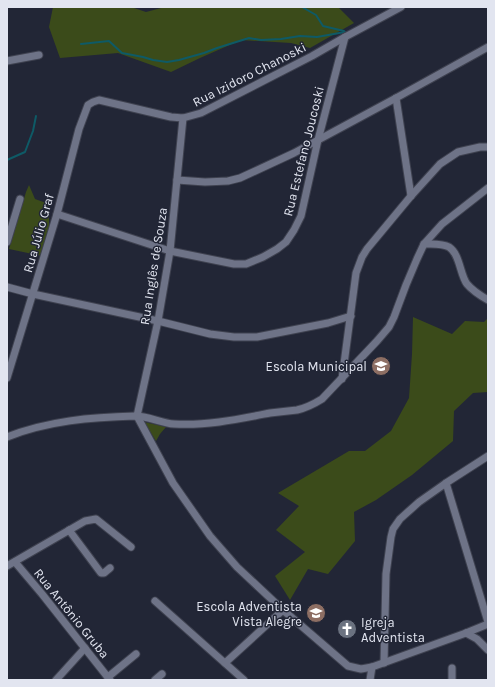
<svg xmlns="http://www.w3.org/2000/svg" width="495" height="687" viewBox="0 0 495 687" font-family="Karla,sans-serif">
  <rect width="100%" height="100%" fill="#222636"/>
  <g fill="#3b4b1a">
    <path d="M 53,7 L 131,7 L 146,12 L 165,7 L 338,7 L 354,23 L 310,48 L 291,43 L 241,40 L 200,58 L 171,72 L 118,53 L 60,58 L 49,27 Z"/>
    <path d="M 29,185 L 35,199 L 49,204 L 49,233 L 42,256 L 9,249 L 26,192 Z"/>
    <path d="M 413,317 L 452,334 L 465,321 L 484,322 L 488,318 L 488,392 L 473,393 L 454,411 L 453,441 L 412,475 L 376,500 L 354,512 L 355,541 L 328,574 L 308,569 L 290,600 L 275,576 L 305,552 L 276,530 L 299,506 L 278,493 L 349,451 L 365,451 L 391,431 L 409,398 L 412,354 Z"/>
    <path d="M 144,422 L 166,427 L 160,434 L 156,441 Z"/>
  </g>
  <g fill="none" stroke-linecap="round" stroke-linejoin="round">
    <g stroke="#0e5a66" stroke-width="2">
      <path d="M 302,7 L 316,15 L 323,26 L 344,31"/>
      <path d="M 81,44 L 109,41 L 122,53 L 143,57 L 153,60 L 167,62 L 179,60 L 204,53 L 217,48 L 249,38 L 261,40 L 281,39 L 300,36 L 317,37 L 345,32"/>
      <path d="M 7,160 L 25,152 L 33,131 L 36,116"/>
    </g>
    <defs>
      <g id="minor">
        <path d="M 7,61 L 39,55"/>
        <path d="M 396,98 L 411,196"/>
        <path d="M 177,180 L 205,182 L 228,181 L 240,178 L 294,153 L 396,98 L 488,47"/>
        <path d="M 57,214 L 170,251 L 234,264 L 246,264 L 263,257 L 277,249 L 286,242 L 294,230 L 301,216 L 318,140 L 345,37"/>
        <path d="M 7,242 L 20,199"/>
        <path d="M 424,244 C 432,244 442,243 449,247 C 460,254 460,275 467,284 C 472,290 481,296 488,300"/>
        <path d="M 7,287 L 33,294 L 158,321 L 210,334 L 234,337 L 257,337 L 328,323 L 351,316"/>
        <path d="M 7,378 L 57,214 L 79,129 L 88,105 L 93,102 L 99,100 L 171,117 L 183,118 L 201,113 L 312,56 L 345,37 L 401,7"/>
        <path d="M 342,379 L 356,273 L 362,257 L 367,249 L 411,196 L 440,164 L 458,152 L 480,147 L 488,147"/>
        <path d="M 137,416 L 173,483 L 210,536 L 237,567 L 283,610 L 348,666 L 361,669 L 372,667 L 466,633 L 488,624"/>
        <path d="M 137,416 L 158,321 L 170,251 L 183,118"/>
        <path d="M 7,437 C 47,421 92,417 135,416 C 148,416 161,423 174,424 C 206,426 239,419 270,413 C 279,412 288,411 297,410 C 306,408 314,404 322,399 L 377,341 L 389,327 L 394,317 L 406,285 L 417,259 L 424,244 L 442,224 L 488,188"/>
        <path d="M 446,483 L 488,622"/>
        <path d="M 69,530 L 101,573 L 104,573 L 110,568"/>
        <path d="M 15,562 L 42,594 L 110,680"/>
        <path d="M 7,566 L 85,521 L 96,519 L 131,547"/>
        <path d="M 155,601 L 244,680"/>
        <path d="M 466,633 L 477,639 L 488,650"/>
        <path d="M 225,663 L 283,610"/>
        <path d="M 384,663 L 386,574 L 391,537 L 393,529 L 400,519 L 419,502 L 446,483 L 488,456"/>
        <path d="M 452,668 L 452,680"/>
        <path d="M 108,677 L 136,654"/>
        <path d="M 56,680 L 85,648"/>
        <path d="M 155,680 L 162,674"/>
        <path d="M 370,680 L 372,667"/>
      </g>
    </defs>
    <use href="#minor" stroke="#3f4250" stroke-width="9"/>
    <use href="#minor" stroke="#6e7387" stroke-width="7"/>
  </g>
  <defs>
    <symbol id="school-disc" viewBox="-11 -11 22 22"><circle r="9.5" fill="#8d6e63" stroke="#222636"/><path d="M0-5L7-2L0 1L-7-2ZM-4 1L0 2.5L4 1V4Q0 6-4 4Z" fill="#fff"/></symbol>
    <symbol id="church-disc" viewBox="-11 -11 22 22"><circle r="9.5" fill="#6b7280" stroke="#222636"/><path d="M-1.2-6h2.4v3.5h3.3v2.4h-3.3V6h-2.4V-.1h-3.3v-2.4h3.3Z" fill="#fff"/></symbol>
  </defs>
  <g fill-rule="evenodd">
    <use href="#school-disc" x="370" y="355" width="22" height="22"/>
    <use href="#school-disc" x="305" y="602" width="22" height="22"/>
    <use href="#church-disc" x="336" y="618" width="22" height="22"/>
  </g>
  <g text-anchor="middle" stroke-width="3" stroke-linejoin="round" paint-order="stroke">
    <g font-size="13" fill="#e2e5f0" stroke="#222636">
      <text transform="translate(249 74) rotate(-27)" y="5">Rua Izidoro Chanoski</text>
      <text transform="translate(303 151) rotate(-76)" y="5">Rua Estefano Joucoski</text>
      <text transform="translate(38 233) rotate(-74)" y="5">Rua Júlio Graf</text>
      <text transform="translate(153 266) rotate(-81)" y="5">Rua Inglês de Souza</text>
      <text transform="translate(72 613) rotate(51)" y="5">Rua Antônio Gruba</text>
    </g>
    <g font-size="13" fill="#e2e5f0" stroke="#222636" text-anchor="end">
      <text x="367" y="371">Escola Municipal</text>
      <text x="302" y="611">Escola Adventista<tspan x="302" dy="15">Vista Alegre</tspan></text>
      <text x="361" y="627" text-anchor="start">Igreja<tspan x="361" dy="15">Adventista</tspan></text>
    </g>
  </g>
  <rect width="495" height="687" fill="none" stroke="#e2e5f0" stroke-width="16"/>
</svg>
